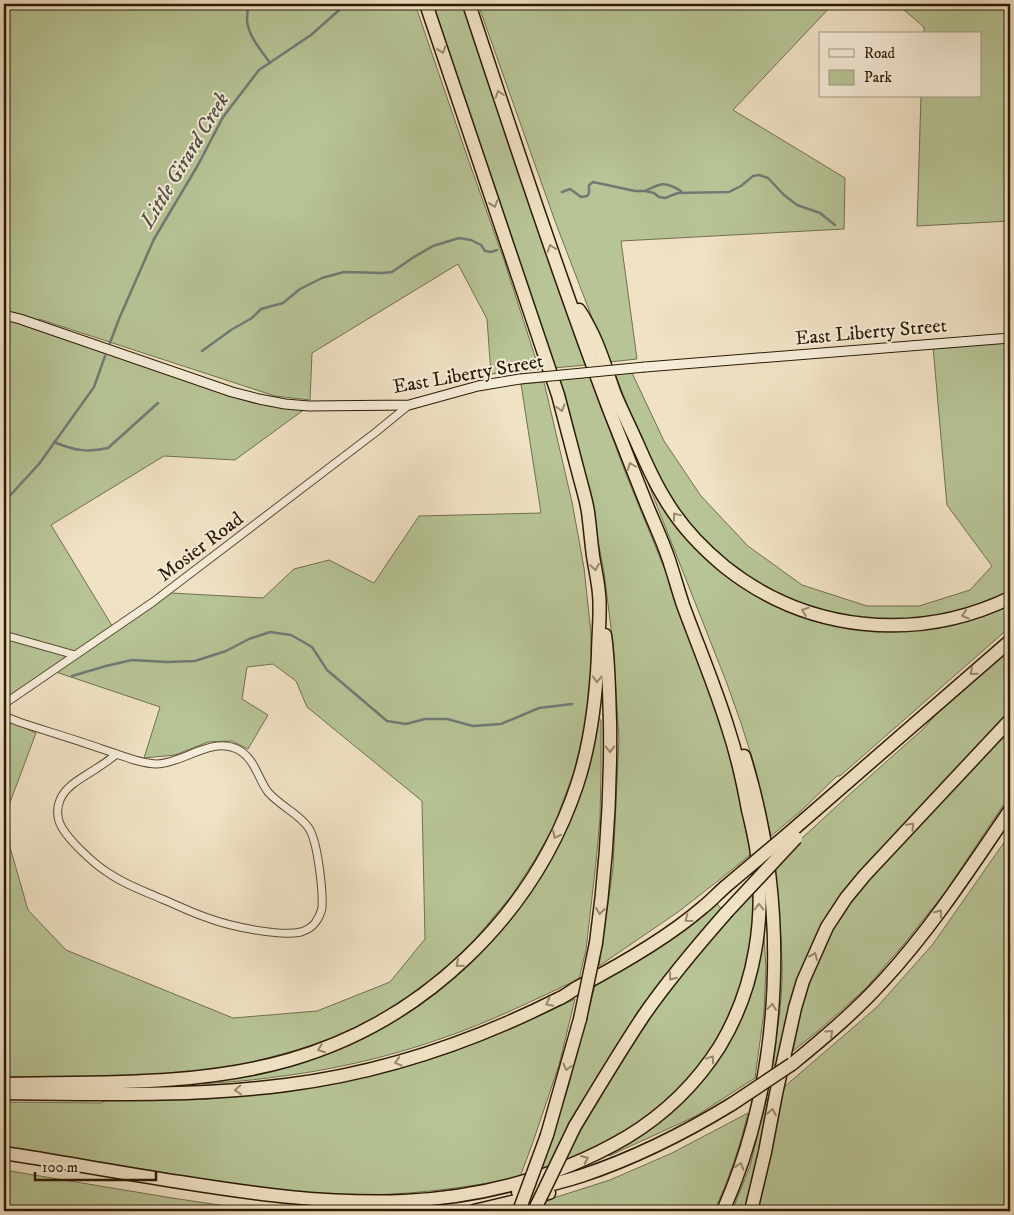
<svg xmlns="http://www.w3.org/2000/svg" width="1014" height="1215" viewBox="0 0 1014 1215" font-family="'IM FELL DW Pica',serif">
  <rect width="100%" height="100%" fill="#f0e2c5"/>
  <filter id="stains"><feTurbulence type="fractalNoise" baseFrequency=".004" numOctaves="4"/><feColorMatrix values="0 0 0 0 .2 0 0 0 0 .09 0 0 0 0 .02 0 0 0 .5 -.17"/></filter>
  <radialGradient id="worn" r=".72"><stop offset=".6" stop-color="#630" stop-opacity="0"/><stop offset="1" stop-color="#630" stop-opacity=".3"/></radialGradient>
  <g fill="#b7c496" stroke="#71704d">
    <path d="M 4,4 L 415,4 L 466,153 L 504,260 L 539,369 L 491,374 L 487,319 L 458,264 L 312,353 L 310,400 L 275,396 L 39,319 L 34,323 L 232,392 L 309,406 L 235,460 L 164,456 L 51,525 L 114,629 L 4,704 L 4,331 L 7,316 L 4,315 Z"/>
    <path d="M 432,4 L 462,4 L 546,249 L 586,365 L 553,368 Z"/>
    <path d="M 478,4 L 833,4 L 733,110 L 845,178 L 844,229 L 621,241 L 637,359 L 609,362 L 555,221 Z"/>
    <path d="M 897,4 L 1010,4 L 1010,221 L 917,226 L 921,96 L 980,96 L 980,34 L 924,34 L 924,27 Z"/>
    <path d="M 1010,342 L 1010,593 L 971,610 L 931,618 L 898,621 L 844,616 L 800,604 L 757,583 L 716,552 L 691,527 L 669,497 L 651,465 L 615,374 L 632,373 L 664,441 L 701,496 L 748,546 L 802,585 L 867,606 L 919,606 L 970,590 L 992,566 L 947,505 L 933,347 Z"/>
    <path d="M 591,377 C 605,416 618,456 634,494 C 667,574 699,653 724,736 C 735,774 742,814 751,854 L 718,881 L 678,912 L 599,966 L 613,868 L 619,738 L 615,677 L 613,644 L 604,572 L 597,536 L 558,380 Z"/>
    <path d="M 544,382 L 572,502 L 584,568 L 591,633 L 591,680 L 587,718 L 574,772 L 553,828 L 534,861 L 512,895 L 467,949 L 433,980 L 392,1009 L 352,1031 L 297,1050 L 237,1066 L 162,1075 L 104,1077 L 4,1077 L 4,719 L 36,733 L 9,805 L 10,847 L 28,910 L 66,950 L 233,1018 L 317,1011 L 390,982 L 425,939 L 422,801 L 307,707 L 296,681 L 273,664 L 247,667 L 242,699 L 268,715 L 248,749 L 232,741 L 208,742 L 175,755 L 144,758 L 160,707 L 56,672 L 171,593 L 263,598 L 294,569 L 329,560 L 374,583 L 419,516 L 541,513 L 521,384 Z"/>
    <path d="M 648,483 L 650,483 L 733,580 L 874,630 L 1010,603 L 1010,627 L 840,776 L 837,776 L 801,811 L 771,836 L 755,767 L 741,723 L 726,681 Z"/>
    <path d="M 1010,647 L 1010,714 L 839,899 L 780,1061 L 773,1066 C 776,1038 781,1010 782,982 C 783,944 778,905 774,868 L 800,840 L 851,793 L 922,730 L 945,705 Z"/>
    <path d="M 597,719 L 601,720 L 601,773 L 600,818 L 596,862 L 586,950 L 579,979 C 534,1000 490,1022 443,1038 C 386,1058 328,1071 268,1078 C 247,1081 225,1082 203,1084 L 203,1080 L 231,1077 L 402,1014 L 530,889 Z"/>
    <path d="M 1010,729 L 1010,795 L 946,891 L 904,944 L 865,989 L 817,1032 L 793,1051 L 799,1019 L 808,984 L 830,933 L 859,890 Z"/>
    <path d="M 1010,834 L 1010,1211 L 757,1211 L 784,1087 L 877,1007 L 933,944 Z"/>
    <path d="M 754,888 L 754,926 L 748,972 L 719,1039 L 687,1084 L 638,1124 L 590,1151 L 562,1163 L 591,1109 L 660,1001 L 703,946 Z"/>
    <path d="M 715,901 L 722,910 L 568,1127 L 547,1169 L 541,1170 L 568,1088 L 595,986 L 652,951 Z"/>
    <path d="M 764,937 L 766,967 L 764,1012 L 755,1078 L 696,1116 L 609,1156 L 608,1153 L 683,1101 L 757,969 Z"/>
    <path d="M 575,999 L 559,1065 L 533,1142 L 520,1177 C 462,1189 402,1196 342,1195 C 282,1194 221,1183 161,1172 C 109,1163 56,1155 4,1146 L 4,1102 L 100,1103 L 108,1100 L 207,1099 L 297,1090 L 326,1085 L 406,1066 L 495,1035 Z"/>
    <path d="M 771,1097 L 748,1211 L 732,1211 L 750,1166 L 766,1100 Z"/>
    <path d="M 748,1113 C 740,1146 729,1180 714,1211 L 539,1211 L 544,1201 L 610,1180 L 672,1153 Z"/>
    <path d="M 4,1170 L 172,1198 L 260,1211 L 4,1211 Z"/>
  </g>
  <g fill="none" stroke-linecap="round" stroke-linejoin="round">
    <g stroke="#717a75" stroke-width="2.5">
      <path d="M 248,4 C 248,9 247,15 247,20 C 248,36 261,50 270,63"/>
      <path d="M 645,191 C 661,183 665,181 681,191"/>
      <path d="M 562,192 L 570,189 L 581,197 L 587,196 L 589,193 L 589,185 L 593,182 L 635,191 L 645,191 L 654,193 L 659,197 L 665,198 L 678,193 L 729,192 L 741,186 L 753,176 L 759,175 L 768,178 L 784,195 L 797,205 L 820,213 L 835,225"/>
      <path d="M 110,343 L 119,319 L 154,239 L 198,165 L 223,117 L 259,70 L 311,35 L 346,4"/>
      <path d="M 202,351 L 231,330 L 252,318 L 261,309 L 283,303 L 300,289 L 322,278 L 344,272 L 383,273 L 392,272 L 414,257 L 433,246 L 459,238 L 471,240 L 481,245 L 485,251 L 491,252 L 497,250"/>
      <path d="M 54,442 C 73,450 87,453 108,448 L 158,403"/>
      <path d="M 4,502 L 39,464 L 94,387 L 105,356"/>
      <path d="M 72,676 L 106,666 L 132,660 L 167,662 L 195,661 L 226,651 L 249,639 L 270,632 L 291,635 L 312,647 L 327,670 L 387,721 L 406,724 L 425,719 L 447,719 L 473,726 L 501,724 L 539,708 L 572,704"/>
    </g>
    <defs>
      <g id="street">
        <path d="M 4,635 L 75,655"/>
        <path d="M 4,704 L 153,602 L 376,432 L 409,405"/>
        <path d="M 4,716 L 19,722 C 46,731 74,739 102,749 C 118,754 140,764 157,764 C 184,763 210,737 237,749 C 255,758 257,777 268,792 C 280,806 298,813 308,827 C 318,840 323,892 322,908 C 321,913 318,919 315,923 C 312,927 307,930 301,932 C 280,937 229,926 208,918 C 192,913 177,905 162,899 C 144,891 126,885 110,874 C 95,865 64,837 59,821 C 57,814 57,807 60,800 C 66,785 84,777 97,768 C 104,764 110,759 117,754"/>
      </g>
      <g id="secondary">
        <path d="M 4,315 L 20,319 L 232,392 L 259,399 L 285,404 L 309,406 L 409,405 L 478,386 L 520,379"/>
        <path d="M 645,367 L 1010,338"/>
      </g>
      <g id="highway">
        <path d="M 579,310 C 584,317 588,325 592,333 C 602,353 608,376 616,397 C 623,413 631,429 638,445 C 646,463 654,482 665,499 C 680,525 702,548 725,567 C 807,632 916,643 1010,598"/>
        <path d="M 796,827 L 1010,641"/>
        <path d="M 596,943 C 606,870 611,797 610,723 C 609,693 609,664 605,635"/>
        <path d="M 792,1064 C 824,1038 855,1012 883,981 C 931,929 970,869 1010,810"/>
        <path d="M 4,1084 C 98,1082 198,1086 289,1060 C 422,1022 533,917 577,785 C 591,743 596,699 598,655 C 598,636 601,612 599,594 C 598,581 595,569 593,556 C 591,541 590,527 588,512 C 586,499 582,487 579,475 C 572,448 565,421 558,395 L 426,4"/>
        <path d="M 4,1093 C 98,1094 193,1097 286,1085 C 381,1073 473,1042 558,999 C 565,996 571,991 578,987 C 620,965 666,939 702,908 C 710,902 717,894 725,887"/>
        <path d="M 575,1126 C 598,1088 620,1051 644,1015 C 669,979 697,946 726,913"/>
        <path d="M 547,1135 L 580,1019"/>
        <path d="M 4,1153 C 62,1162 121,1173 180,1182 C 255,1194 327,1204 404,1201 C 482,1197 559,1177 627,1137 C 665,1114 696,1084 720,1046 C 756,986 766,916 756,847 C 754,835 751,822 748,810 C 743,782 737,755 728,728 C 715,686 698,646 683,605 C 678,590 674,575 669,560 C 663,542 655,525 648,508 C 635,476 623,444 610,412 C 559,277 514,140 469,4"/>
        <path d="M 518,1192 C 539,1187 560,1183 581,1176 C 635,1158 683,1134 732,1104"/>
        <path d="M 474,1211 L 549,1193"/>
        <path d="M 723,1211 C 785,1071 789,901 744,756"/>
        <path d="M 751,1211 L 765,1152 L 776,1094 L 795,1008 L 803,981 L 827,927 L 846,898 L 865,875 L 1010,720"/>
      </g>
    </defs>
    <use href="#street" stroke="#5c4d34" stroke-width="9"/>
    <use href="#secondary" stroke="#2b1b04" stroke-width="11"/>
    <use href="#highway" stroke="#2b1b04" stroke-width="15"/>
    <use href="#street" stroke="#f5ecd9" stroke-width="7"/>
    <use href="#secondary" stroke="#f5ecd9" stroke-width="9"/>
    <use href="#highway" stroke="#f0e2c5" stroke-width="12"/>
    <defs>
      <path id="secondary-bridge" d="M 520,379 L 645,367"/>
      <g id="highway-bridge">
        <path d="M 725,887 L 796,827"/>
        <path d="M 726,913 L 796,838"/>
        <path d="M 580,1019 L 596,943"/>
        <path d="M 732,1104 L 792,1064"/>
        <path d="M 519,1211 L 547,1135"/>
        <path d="M 534,1211 L 575,1126"/>
      </g>
    </defs>
    <use href="#secondary-bridge" stroke="#2b1b04" stroke-width="11" stroke-linecap="butt"/>
    <use href="#highway-bridge" stroke="#2b1b04" stroke-width="15" stroke-linecap="butt"/>
    <use href="#secondary-bridge" stroke="#f5ecd9" stroke-width="9"/>
    <use href="#highway-bridge" stroke="#f0e2c5" stroke-width="12"/>
  </g>
  <defs><path id="oneway-chevron" d="M-2-3.5L2.5 0L-2 3.5" fill="none" stroke-width="1.6" stroke-linecap="round" stroke-linejoin="round" transform="scale(1.25)"/></defs>
  <g stroke="#97886e">
    <use href="#oneway-chevron" transform="translate(442 50) rotate(71)"/>
    <use href="#oneway-chevron" transform="translate(499 94) rotate(-108)"/>
    <use href="#oneway-chevron" transform="translate(494 204) rotate(71)"/>
    <use href="#oneway-chevron" transform="translate(551 248) rotate(-109)"/>
    <use href="#oneway-chevron" transform="translate(561 408) rotate(74)"/>
    <use href="#oneway-chevron" transform="translate(631 466) rotate(-111)"/>
    <use href="#oneway-chevron" transform="translate(676 516) rotate(-127)"/>
    <use href="#oneway-chevron" transform="translate(595 567) rotate(81)"/>
    <use href="#oneway-chevron" transform="translate(805 611) rotate(-161)"/>
    <use href="#oneway-chevron" transform="translate(965 615) rotate(163)"/>
    <use href="#oneway-chevron" transform="translate(973 672) rotate(140)"/>
    <use href="#oneway-chevron" transform="translate(597 679) rotate(93)"/>
    <use href="#oneway-chevron" transform="translate(610 749) rotate(89)"/>
    <use href="#oneway-chevron" transform="translate(911 826) rotate(-47)"/>
    <use href="#oneway-chevron" transform="translate(556 835) rotate(117)"/>
    <use href="#oneway-chevron" transform="translate(759 907) rotate(-90)"/>
    <use href="#oneway-chevron" transform="translate(600 911) rotate(97)"/>
    <use href="#oneway-chevron" transform="translate(939 913) rotate(-52)"/>
    <use href="#oneway-chevron" transform="translate(688 919) rotate(144)"/>
    <use href="#oneway-chevron" transform="translate(814 956) rotate(-66)"/>
    <use href="#oneway-chevron" transform="translate(459 964) rotate(139)"/>
    <use href="#oneway-chevron" transform="translate(672 977) rotate(128)"/>
    <use href="#oneway-chevron" transform="translate(549 1003) rotate(154)"/>
    <use href="#oneway-chevron" transform="translate(772 1007) rotate(-84)"/>
    <use href="#oneway-chevron" transform="translate(830 1033) rotate(-42)"/>
    <use href="#oneway-chevron" transform="translate(321 1049) rotate(159)"/>
    <use href="#oneway-chevron" transform="translate(711 1059) rotate(-56)"/>
    <use href="#oneway-chevron" transform="translate(398 1062) rotate(164)"/>
    <use href="#oneway-chevron" transform="translate(567 1067) rotate(105)"/>
    <use href="#oneway-chevron" transform="translate(238 1090) rotate(175)"/>
    <use href="#oneway-chevron" transform="translate(772 1112) rotate(-80)"/>
    <use href="#oneway-chevron" transform="translate(585 1159) rotate(-25)"/>
    <use href="#oneway-chevron" transform="translate(740 1166) rotate(-72)"/>
  </g>
  <g text-anchor="middle" stroke-width="4" stroke-linejoin="round" paint-order="stroke">
    <g font-size="20" fill="#2b1b04" stroke="#f5ecd9">
      <text transform="translate(871 331) rotate(-5)" y="7">East Liberty Street</text>
      <text transform="translate(468 373) rotate(-10)" y="7">East Liberty Street</text>
      <text transform="translate(200 546) rotate(-37)" y="7">Mosier Road</text>
    </g>
    <g font-size="21" font-style="italic" fill="#545346" stroke="#f5ecd9">
      <text transform="translate(184 160) rotate(-59)" y="7">Little Girard Creek</text>
    </g>
  </g>
  <rect width="1014" height="1215" fill="none" stroke="#f0e2c5" stroke-width="20"/>
  <rect x="5" y="5" width="1004" height="1205" fill="none" stroke="#2b1b04" stroke-width="2.5"/>
  <rect x="10" y="10" width="994" height="1195" fill="none" stroke="#2b1b04"/>
  <rect x="819" y="32" width="162" height="65" fill="#f5ecd9" stroke="#a49884"/>
  <rect x="829" y="49" width="25" height="8" fill="#f5ecd9" stroke="#a49884"/>
  <text x="864" y="58" font-size="15" fill="#2b1b04">Road</text>
  <rect x="829" y="70" width="25" height="15" fill="#b7c496" stroke="#a49884"/>
  <text x="864" y="82" font-size="15" fill="#2b1b04">Park</text>
  <path d="M35 1172v8h121v-8" fill="none" stroke="#2b1b04" stroke-width="2.5"/>
  <text x="42" y="1172" font-size="15" fill="#2b1b04" stroke="#f5ecd9" stroke-width="4" paint-order="stroke">100 m</text>
  <rect width="100%" height="100%" filter="url(#stains)"/>
  <rect width="100%" height="100%" fill="url(#worn)"/>
</svg>
